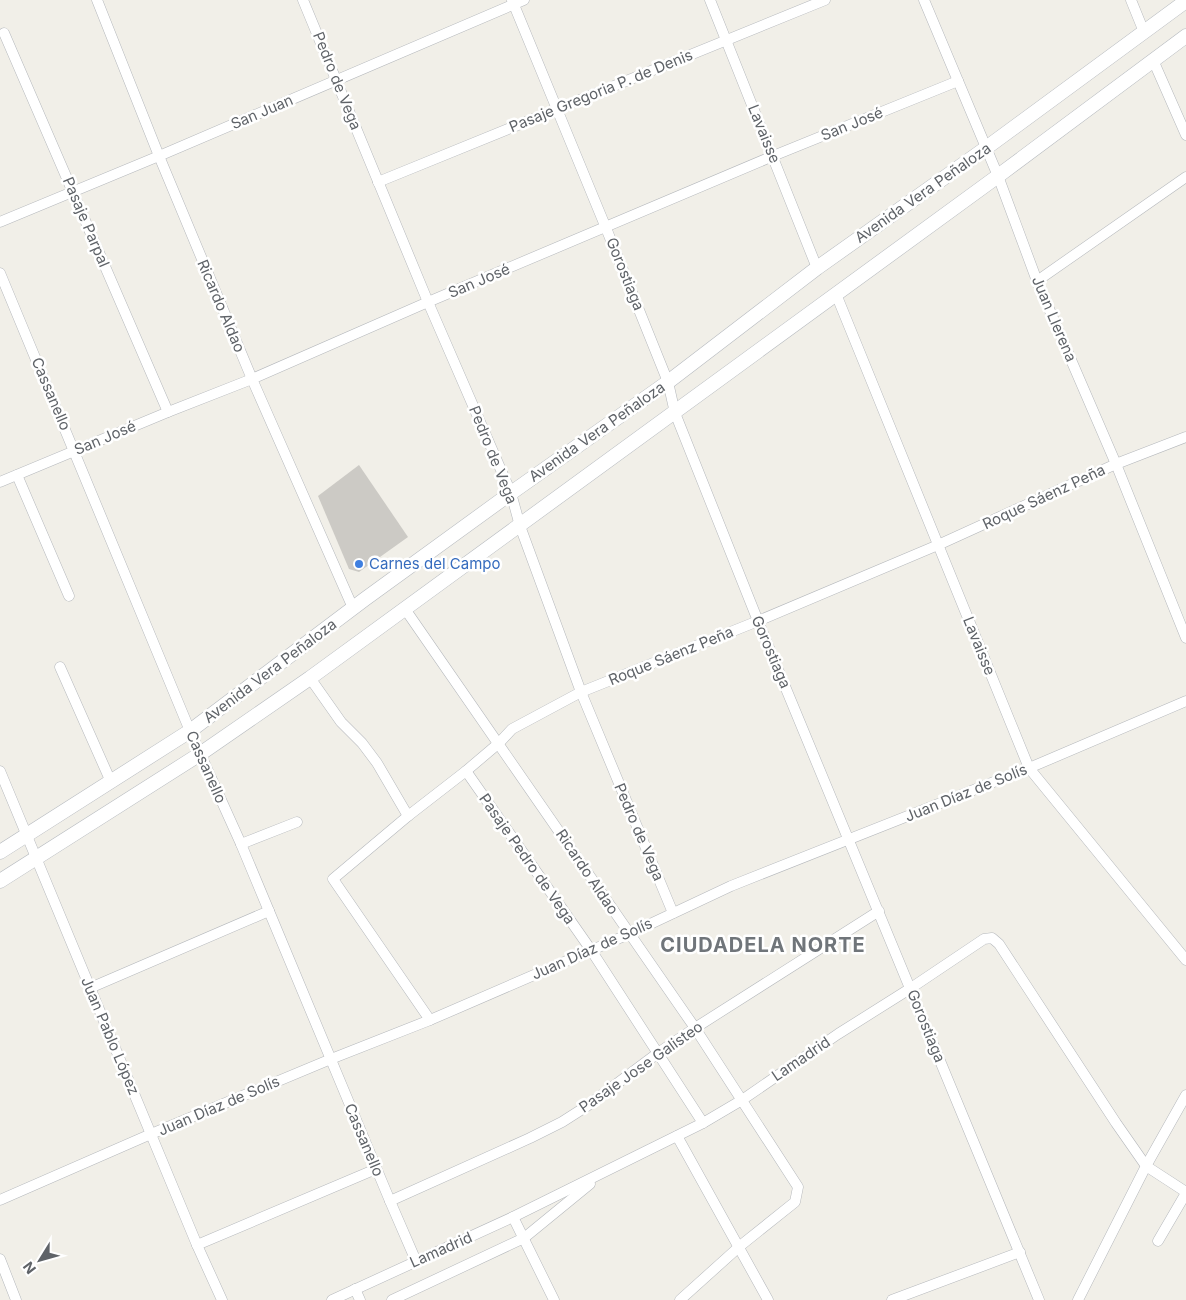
<svg xmlns="http://www.w3.org/2000/svg" width="1186" height="1300" viewBox="0 0 1186 1300" font-family="Inter,sans-serif">
  <rect width="100%" height="100%" fill="#f1efe8"/>
  <path fill="#cccac5" d="M 359,465 L 408,537 L 359,572 L 349,569 L 318,496 Z"/>
  <g fill="none" stroke-linecap="round" stroke-linejoin="round">
    <defs>
      <g id="street">
        <path d="M 97,0 L 159,156 L 252,379 L 353,608"/>
        <path d="M 303,0 L 428,302 L 511,493 L 520,526 L 581,692 L 673,913"/>
        <path d="M 512,0 L 606,228 L 668,382 L 675,413 L 758,621 L 1039,1300"/>
        <path d="M 710,0 L 817,268"/>
        <path d="M 924,0 L 998,176 L 1037,281 L 1116,464 L 1186,638"/>
        <path d="M 1131,0 L 1144,32"/>
        <path d="M 4,33 L 168,412"/>
        <path d="M 1153,60 L 1186,135"/>
        <path d="M 378,182 L 825,0"/>
        <path d="M 0,222 L 159,156 L 524,0"/>
        <path d="M 0,273 L 190,731 L 241,844 L 390,1201 L 416,1261"/>
        <path d="M 1037,281 L 1186,177"/>
        <path d="M 836,294 L 1029,768 L 1186,960"/>
        <path d="M 17,475 L 69,596"/>
        <path d="M 0,482 L 168,412 L 252,379 L 428,302 L 773,156 L 958,81"/>
        <path d="M 405,609 L 695,1028 L 798,1187 L 795,1202 L 740,1246 L 680,1300"/>
        <path d="M 60,667 L 111,782"/>
        <path d="M 310,678 L 341,722 L 362,743 L 377,763 L 408,816"/>
        <path d="M 0,771 L 197,1245 L 222,1300"/>
        <path d="M 466,771 L 591,950 L 703,1123"/>
        <path d="M 241,844 L 297,822"/>
        <path d="M 90,988 L 269,911"/>
        <path d="M 430,1020 L 333,879 L 408,816 L 466,771 L 499,743 L 512,729 L 581,692 L 758,621 L 938,545 L 1116,464 L 1186,437"/>
        <path d="M 677,1136 L 768,1300"/>
        <path d="M 0,1200 L 151,1134 L 331,1059 L 430,1020 L 629,934 L 731,886 L 1029,768 L 1186,701"/>
        <path d="M 390,1201 L 530,1138 L 562,1122 L 587,1106 L 658,1053 L 695,1028 L 879,911"/>
        <path d="M 513,1217 L 554,1300"/>
        <path d="M 1158,1241 L 1186,1193"/>
        <path d="M 197,1245 L 376,1169"/>
        <path d="M 0,1259 L 16,1300"/>
        <path d="M 355,1289 L 360,1300"/>
        <path d="M 332,1300 L 513,1217 L 703,1123 L 742,1100 L 838,1034 L 911,988 L 984,939 L 992,938 L 999,944 L 1116,1123 L 1146,1166 L 1186,1192"/>
        <path d="M 392,1300 L 524,1238 L 590,1184"/>
        <path d="M 892,1300 L 1020,1252"/>
        <path d="M 1078,1300 L 1146,1166 L 1186,1095"/>
      </g>
      <g id="secondary">
        <path d="M 0,852 L 190,731 L 365,599 L 511,493 L 668,382 L 817,268 L 986,148 L 1186,1"/>
        <path d="M 0,881 L 200,754 L 310,678 L 998,176 L 1186,36"/>
      </g>
    </defs>
    <use href="#street" stroke="#b5b8bc" stroke-width="11"/>
    <use href="#secondary" stroke="#b6babf" stroke-width="15"/>
    <use href="#street" stroke="#fff" stroke-width="10"/>
    <use href="#secondary" stroke="#fff" stroke-width="14"/>
  </g>
  <circle fill="#3f7fe0" stroke="#fff" stroke-width="2" cx="359" cy="564" r="5"/>
  <g text-anchor="middle" stroke-width="5" stroke-linejoin="round" paint-order="stroke">
    <g font-size="15" fill="#5f6368" stroke="#fff">
      <text transform="translate(337 81) rotate(68)" y="5">Pedro de Vega</text>
      <text transform="translate(601 91) rotate(-22)" y="5">Pasaje Gregoria P. de Denis</text>
      <text transform="translate(262 112) rotate(-23)" y="5">San Juan</text>
      <text transform="translate(852 124) rotate(-22)" y="5">San José</text>
      <text transform="translate(764 134) rotate(68)" y="5">Lavaisse</text>
      <text transform="translate(923 193) rotate(-35)" y="5">Avenida Vera Peñaloza</text>
      <text transform="translate(86 222) rotate(67)" y="5">Pasaje Parpal</text>
      <text transform="translate(625 274) rotate(68)" y="5">Gorostiaga</text>
      <text transform="translate(479 281) rotate(-23)" y="5">San José</text>
      <text transform="translate(221 306) rotate(67)" y="5">Ricardo Aldao</text>
      <text transform="translate(1054 319) rotate(67)" y="5">Juan Llerena</text>
      <text transform="translate(51 394) rotate(67)" y="5">Cassanello</text>
      <text transform="translate(597 432) rotate(-35)" y="5">Avenida Vera Peñaloza</text>
      <text transform="translate(105 438) rotate(-23)" y="5">San José</text>
      <text transform="translate(493 455) rotate(68)" y="5">Pedro de Vega</text>
      <text transform="translate(1044 497) rotate(-25)" y="5">Roque Sáenz Peña</text>
      <text transform="translate(979 646) rotate(68)" y="5">Lavaisse</text>
      <text transform="translate(771 652) rotate(67)" y="5">Gorostiaga</text>
      <text transform="translate(671 656) rotate(-22)" y="5">Roque Sáenz Peña</text>
      <text transform="translate(270 671) rotate(-37)" y="5">Avenida Vera Peñaloza</text>
      <text transform="translate(206 767) rotate(66)" y="5">Cassanello</text>
      <text transform="translate(966 793) rotate(-22)" y="5">Juan Díaz de Solís</text>
      <text transform="translate(639 832) rotate(67)" y="5">Pedro de Vega</text>
      <text transform="translate(527 859) rotate(55)" y="5">Pasaje Pedro de Vega</text>
      <text transform="translate(587 872) rotate(56)" y="5">Ricardo Aldao</text>
      <text transform="translate(592 949) rotate(-24)" y="5">Juan Díaz de Solís</text>
      <text transform="translate(926 1026) rotate(68)" y="5">Gorostiaga</text>
      <text transform="translate(110 1036) rotate(67)" y="5">Juan Pablo López</text>
      <text transform="translate(801 1059) rotate(-34)" y="5">Lamadrid</text>
      <text transform="translate(641 1067) rotate(-35)" y="5">Pasaje Jose Galisteo</text>
      <text transform="translate(219 1106) rotate(-23)" y="5">Juan Díaz de Solís</text>
      <text transform="translate(364 1140) rotate(67)" y="5">Cassanello</text>
      <text transform="translate(441 1250) rotate(-24)" y="5">Lamadrid</text>
    </g>
    <g font-size="15" fill="#366cbe" stroke="#fff" text-anchor="start">
      <text x="369" y="569">Carnes del Campo</text>
    </g>
    <g font-size="20" font-weight="bold" letter-spacing="1" fill="#70757a" stroke="#fff">
      <text x="763" y="952">CIUDADELA NORTE</text>
    </g>
  </g>
  <g transform="translate(40 1260) rotate(233)" stroke="#ffffff" stroke-width="4" paint-order="stroke">
  <path d="M0-4L9 19L0 12L-9 19Z" fill="#5f6368"/>
  <text y="-8" font-size="14" font-weight="bold" text-anchor="middle" fill="#5f6368">N</text>
  </g>
</svg>
